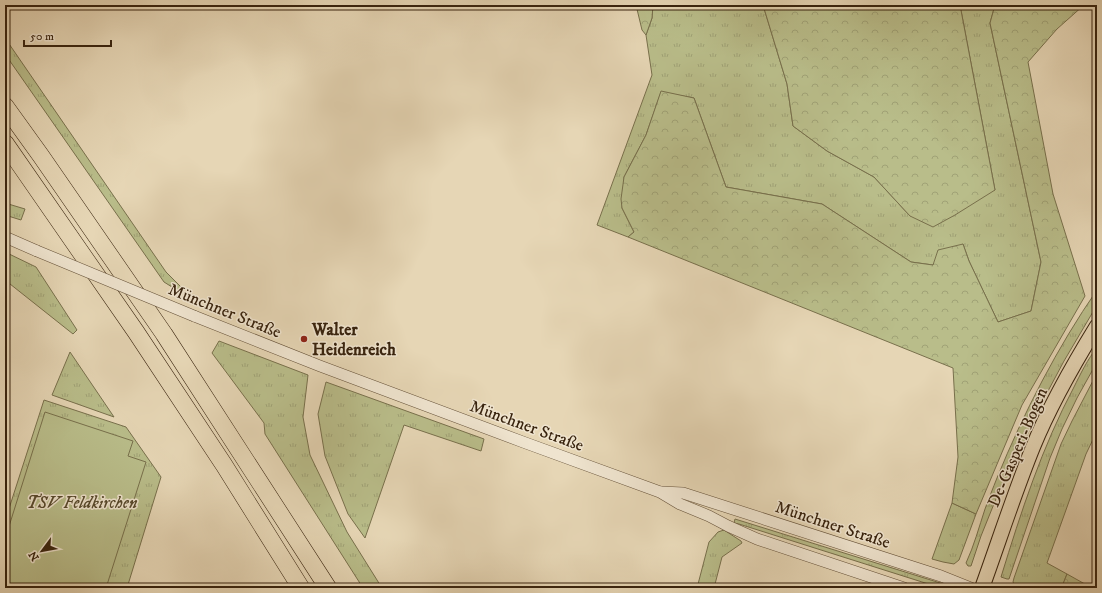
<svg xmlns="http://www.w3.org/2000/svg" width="1102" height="593" viewBox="0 0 1102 593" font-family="'IM FELL DW Pica',serif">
  <defs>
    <pattern id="grass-tufts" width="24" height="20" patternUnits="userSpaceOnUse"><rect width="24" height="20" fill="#b9bd8a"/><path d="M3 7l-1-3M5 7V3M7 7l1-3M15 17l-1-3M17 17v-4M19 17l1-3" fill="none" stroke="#a0a276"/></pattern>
    <pattern id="forest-crowns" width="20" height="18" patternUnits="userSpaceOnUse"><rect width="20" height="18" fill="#b9bd8a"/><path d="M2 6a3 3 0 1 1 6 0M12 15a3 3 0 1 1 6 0" fill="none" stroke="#a0a276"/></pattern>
  </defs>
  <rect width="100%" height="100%" fill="#e6d6b5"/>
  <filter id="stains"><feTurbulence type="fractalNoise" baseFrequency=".005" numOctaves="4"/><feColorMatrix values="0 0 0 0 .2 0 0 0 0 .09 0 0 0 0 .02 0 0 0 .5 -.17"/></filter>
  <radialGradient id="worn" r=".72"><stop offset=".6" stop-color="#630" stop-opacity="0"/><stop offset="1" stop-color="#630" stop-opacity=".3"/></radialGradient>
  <g fill="url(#grass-tufts)" stroke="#78704c">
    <path d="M 653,5 L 763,5 L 787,84 L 793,126 L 827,151 L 874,177 L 910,216 L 995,190 L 960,5 L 995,5 L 990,23 L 1041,262 L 1031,311 L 998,322 L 969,261 L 963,244 L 933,265 L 911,262 L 822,204 L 726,187 L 694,98 L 661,92 L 646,135 L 624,177 L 622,208 L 634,232 L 628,237 L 597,225 L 652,75 L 646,35 L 652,18 Z"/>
    <path d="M 5,38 L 166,272 L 181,287 L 180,292 L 164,282 L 5,54 Z"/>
    <path d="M 5,203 L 25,209 L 21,220 L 5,215 Z"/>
    <path d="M 5,252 L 36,267 L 77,330 L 73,334 L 5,280 Z"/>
    <path d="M 1097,290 L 1097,305 L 1064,361 L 1048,391 L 1034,419 L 1009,478 L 1007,481 L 1002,484 L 981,536 L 971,566 L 968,566 L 966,563 C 974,546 979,527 985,509 C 989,498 993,488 997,478 C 1023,414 1058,346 1097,290 Z"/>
    <path d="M 219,341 L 308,375 L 303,417 L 310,455 L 347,532 L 382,588 L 363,588 L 265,434 L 264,423 L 212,353 Z"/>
    <path d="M 1097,348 L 1097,362 L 1077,398 L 1062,429 L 1050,458 L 1009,579 L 1007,579 L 1001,577 C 1021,512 1042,447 1074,387 C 1080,375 1088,358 1097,348 Z"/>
    <path d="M 70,352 L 114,417 L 52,395 Z"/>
    <path d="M 1097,373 L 1097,431 L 1086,454 L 1047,563 L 1067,574 L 1063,584 L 1067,588 L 1016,588 L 1013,582 L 1014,578 L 1061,444 L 1072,421 Z"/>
    <path d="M 326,382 L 484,439 L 481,451 L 404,425 L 365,538 L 348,514 L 325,456 L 318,414 Z"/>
    <path d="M 44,400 L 126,427 L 161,477 L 127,588 L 5,588 L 5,521 Z"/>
    <path d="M 952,503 L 976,514 L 959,560 L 954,564 L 943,562 L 932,559 Z"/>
    <path d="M 735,519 L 950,586 L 950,588 L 941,588 L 739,524 L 734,523 Z"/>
    <path d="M 724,530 L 741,541 L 742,543 L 722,557 L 714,588 L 697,588 L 709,542 L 718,532 Z"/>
  </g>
  <g fill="url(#forest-crowns)" stroke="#78704c">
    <path d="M 636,5 L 653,5 L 652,18 L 646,35 L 642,30 Z"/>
    <path d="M 763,5 L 960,5 L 995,190 L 955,215 L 933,227 L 910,216 L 874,177 L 827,151 L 793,126 L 787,84 Z"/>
    <path d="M 995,5 L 1084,5 L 1057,29 L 1028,62 L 1053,194 L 1085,296 L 1022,405 L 976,514 L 952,503 L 958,457 L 953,368 L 628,237 L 634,232 L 622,208 L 621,199 L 624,177 L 646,135 L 661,91 L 694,98 L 726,187 L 822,204 L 911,262 L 933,265 L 938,250 L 963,244 L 969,261 L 998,322 L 1031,311 L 1041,262 L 990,23 Z"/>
    <path d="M 1067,574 L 1092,588 L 1067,588 L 1063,584 Z"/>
  </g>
  <path fill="#b9bd8a" stroke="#78704c" d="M 45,412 L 133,441 L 128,456 L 146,462 L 106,588 L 5,588 L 5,539 Z"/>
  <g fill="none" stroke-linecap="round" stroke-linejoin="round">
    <defs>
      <g id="minor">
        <path d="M 5,237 L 37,251"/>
        <path d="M 194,316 L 320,366 L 523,442 L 660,492 L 680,504 L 709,516 L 728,526 L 757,539 L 904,588"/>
        <path d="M 662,492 L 683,493 L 941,576 L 971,588"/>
      </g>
      <path id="major" d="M 982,588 C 999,541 1014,494 1033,447 C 1050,405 1073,365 1097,326"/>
      <g id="highway">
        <path d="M 5,106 L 41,156 L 164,334 L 328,588"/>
        <path d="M 5,143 L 136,332 L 224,465 L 301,588"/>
      </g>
    </defs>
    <use href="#minor" stroke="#645038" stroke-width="12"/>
    <use href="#major" stroke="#38230e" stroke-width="16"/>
    <use href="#highway" stroke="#38230e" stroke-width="18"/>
    <use href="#minor" stroke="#efe4cf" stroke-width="11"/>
    <use href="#major" stroke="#e6d6b5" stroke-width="14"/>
    <use href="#highway" stroke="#e6d6b5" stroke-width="17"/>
    <defs>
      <path id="minor-bridge" d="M 37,251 L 194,316"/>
    </defs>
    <use href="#minor-bridge" stroke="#645038" stroke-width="12" stroke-linecap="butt"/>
    <use href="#minor-bridge" stroke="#efe4cf" stroke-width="11"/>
  </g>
  <circle fill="#8f2418" stroke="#efe4cf" stroke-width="1.5" cx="304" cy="339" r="4"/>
  <g text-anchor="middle" stroke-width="3" stroke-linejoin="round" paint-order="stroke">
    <g font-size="17" fill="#38230e" stroke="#efe4cf">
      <text transform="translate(225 310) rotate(22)" y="6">Münchner Straße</text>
      <text transform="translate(527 425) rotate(20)" y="6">Münchner Straße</text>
      <text transform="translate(1017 447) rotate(-67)" y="6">De-Gasperi-Bogen</text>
      <text transform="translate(833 524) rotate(18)" y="6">Münchner Straße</text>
    </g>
    <g font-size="17" font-weight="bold" fill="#38230e" stroke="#efe4cf" text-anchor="start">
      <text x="312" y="335">Walter<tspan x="312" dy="20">Heidenreich</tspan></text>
    </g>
    <g font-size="17" font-style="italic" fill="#584a2d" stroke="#efe4cf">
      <text x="82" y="508">TSV Feldkirchen</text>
    </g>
  </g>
  <rect width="1102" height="593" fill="none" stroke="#e6d6b5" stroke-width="20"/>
  <rect x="6" y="6" width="1090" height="581" fill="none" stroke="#38230e" stroke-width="2"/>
  <rect x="10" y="10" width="1082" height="573" fill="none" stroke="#38230e"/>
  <g transform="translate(42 551) rotate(238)" stroke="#efe4cf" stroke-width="3" paint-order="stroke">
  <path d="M0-3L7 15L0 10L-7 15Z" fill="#38230e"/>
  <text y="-6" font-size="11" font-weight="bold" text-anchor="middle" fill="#38230e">N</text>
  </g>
  <path d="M24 40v6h87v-6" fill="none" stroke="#38230e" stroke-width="2"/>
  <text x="30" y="40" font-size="12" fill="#38230e" stroke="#efe4cf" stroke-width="3" paint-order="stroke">50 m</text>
  <rect width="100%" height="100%" filter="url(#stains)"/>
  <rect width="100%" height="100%" fill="url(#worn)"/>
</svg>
